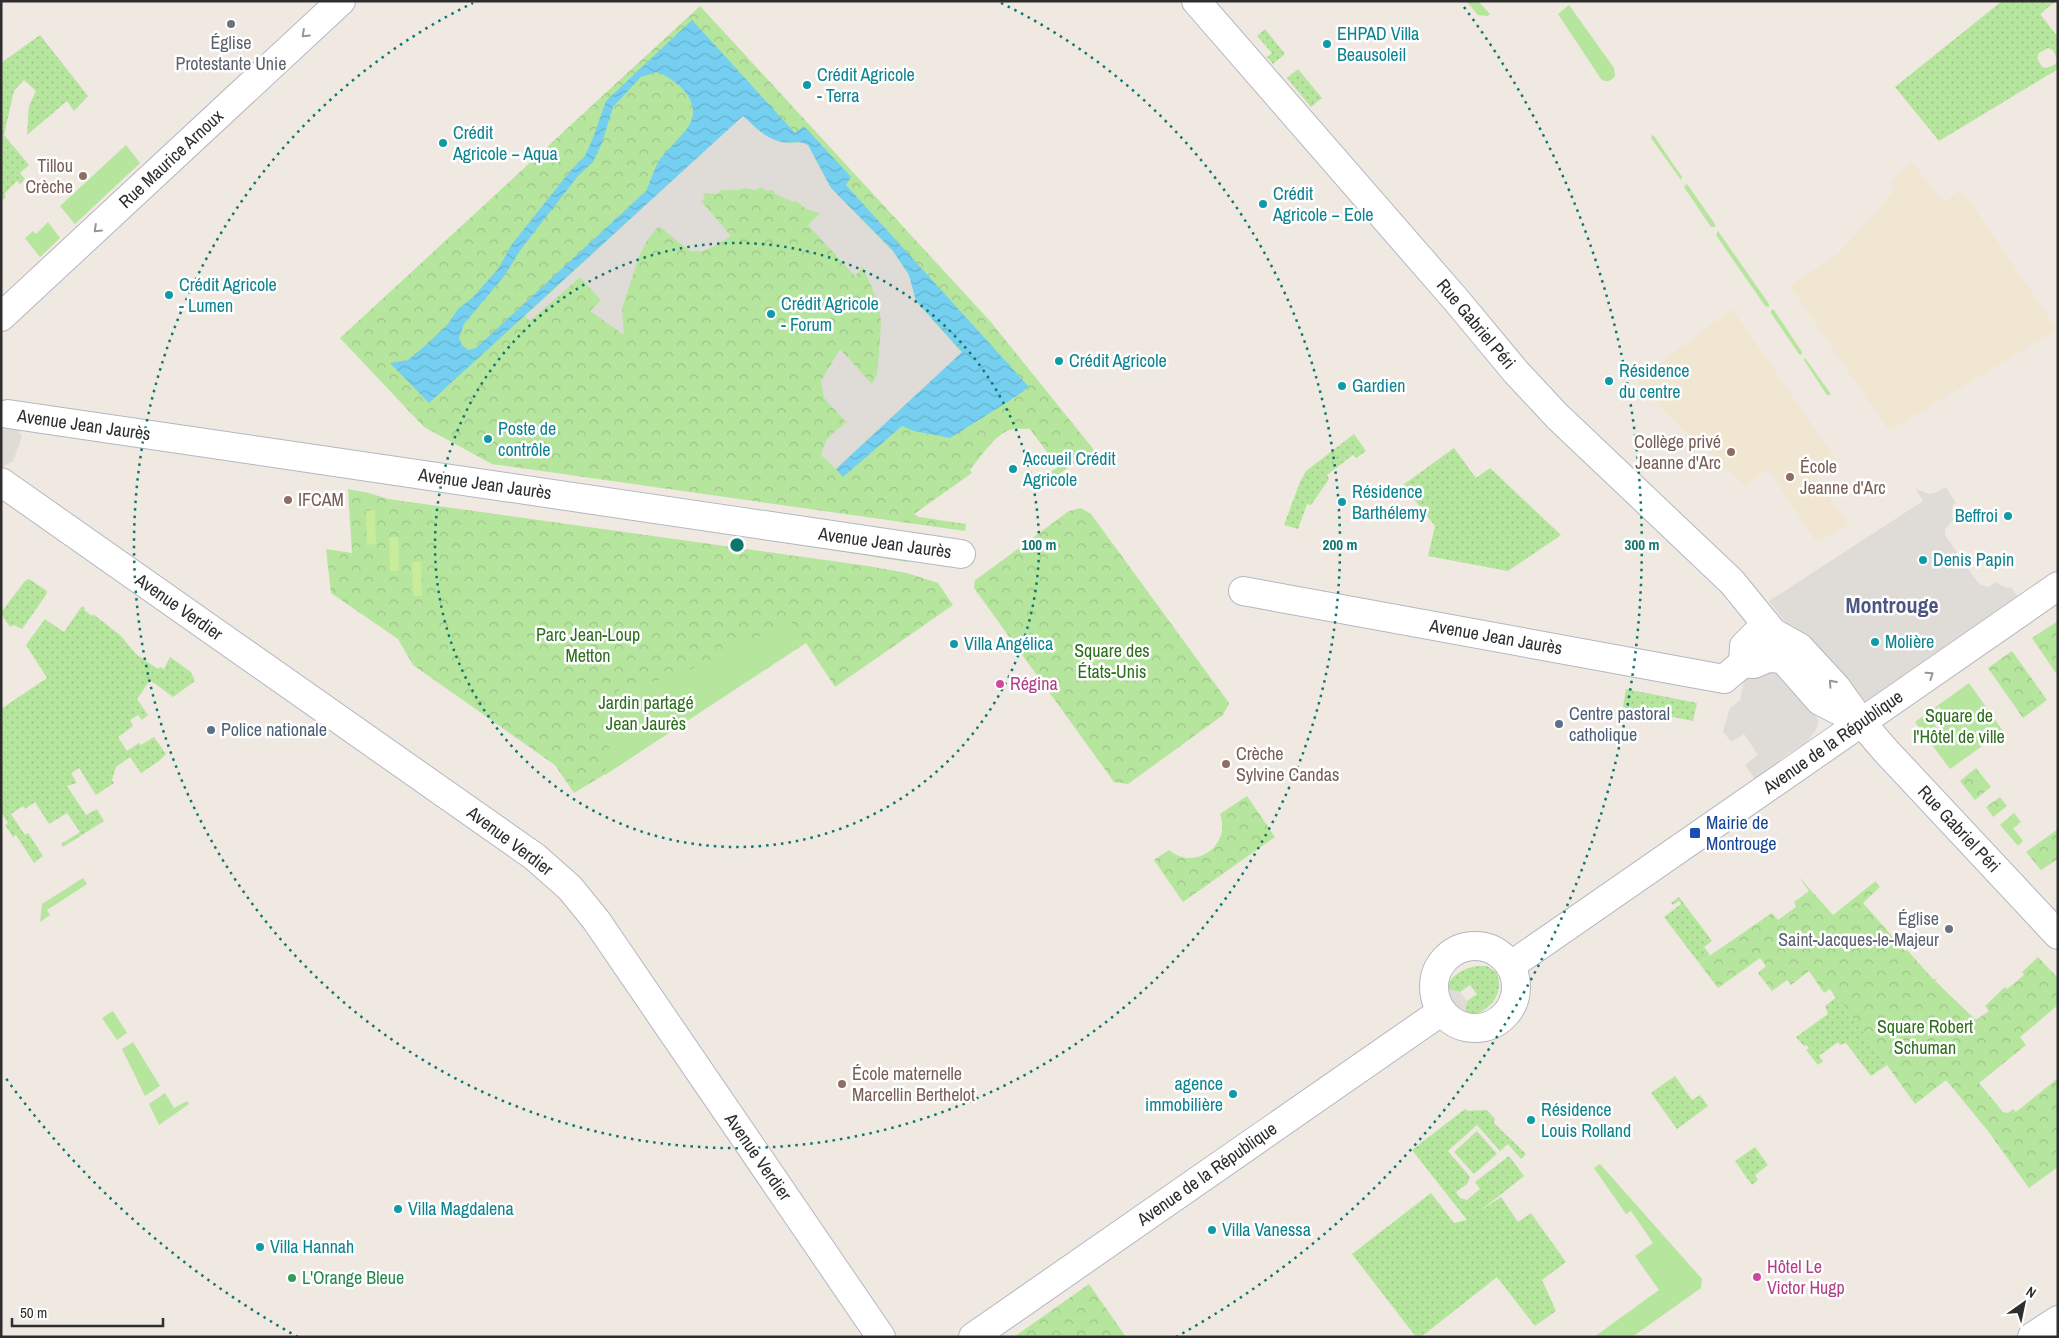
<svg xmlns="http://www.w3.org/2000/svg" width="2059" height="1338" viewBox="0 0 2059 1338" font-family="'Archivo Narrow',sans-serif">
  <defs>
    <pattern id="grass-dots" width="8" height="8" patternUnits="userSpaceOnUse" patternTransform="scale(1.25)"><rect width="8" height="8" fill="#b6e59e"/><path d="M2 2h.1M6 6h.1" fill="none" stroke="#9dc588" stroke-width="1.8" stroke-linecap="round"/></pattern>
    <pattern id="park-crowns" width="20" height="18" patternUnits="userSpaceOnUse" patternTransform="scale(1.25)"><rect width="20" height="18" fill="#b6e59e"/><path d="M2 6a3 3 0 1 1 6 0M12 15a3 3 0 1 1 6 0" fill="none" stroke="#9dc588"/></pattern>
    <pattern id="water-waves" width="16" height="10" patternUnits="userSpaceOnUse" patternTransform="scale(1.25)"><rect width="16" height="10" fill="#75cff0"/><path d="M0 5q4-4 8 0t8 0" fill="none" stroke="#66b2ce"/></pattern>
  </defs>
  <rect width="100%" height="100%" fill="#efe9e1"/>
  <g fill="#f0e6d1">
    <path d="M 1911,161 L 1944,203 L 1958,191 L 1967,197 L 2057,330 L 1889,431 L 1790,286 L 1840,252 L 1896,189 L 1890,183 Z"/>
    <path d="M 1732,309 L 1838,462 L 1815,477 L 1848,524 L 1817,543 L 1768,469 L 1745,485 L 1672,419 L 1636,381 Z"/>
  </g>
  <g fill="url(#grass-dots)" fill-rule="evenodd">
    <path d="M 2002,1 L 2056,1 L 2040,14 L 2058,37 L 2058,69 L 1939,141 L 1895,87 ZM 2048,48 L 2053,50 L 2057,59 L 2056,64 L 2047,68 L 2042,67 L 2037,58 L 2039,53 Z"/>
    <path d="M 1265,29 L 1285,54 L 1273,64 L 1267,57 L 1272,53 L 1257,36 Z"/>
    <path d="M 40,35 L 88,96 L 74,111 L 67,101 L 27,135 L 29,106 L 36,91 L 24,80 L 14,91 L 4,135 L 29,165 L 20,173 L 25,179 L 20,184 L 17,181 L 4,194 L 6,197 L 1,201 L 1,63 Z"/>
    <path d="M 1298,69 L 1322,98 L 1311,107 L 1287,78 Z"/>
    <path d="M 1354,434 L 1366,451 L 1356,458 L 1353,455 L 1327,475 L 1329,479 L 1311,505 L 1307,504 L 1298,529 L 1284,525 L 1300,482 L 1306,471 Z"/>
    <path d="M 1454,448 L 1476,478 L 1490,468 L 1561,535 L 1508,571 L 1428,556 L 1435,526 L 1403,485 Z"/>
    <path d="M 473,495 L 908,559 L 908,562 Z"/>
    <path d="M 29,579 L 47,591 L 46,595 L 22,629 L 14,625 L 10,627 L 2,615 L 2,611 L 25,581 Z"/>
    <path d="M 82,606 L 85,608 L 84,610 L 92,616 L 93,614 L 121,636 L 136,654 L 158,669 L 160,667 L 164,669 L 170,657 L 191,672 L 195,681 L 173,697 L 150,680 L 137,699 L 148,715 L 142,720 L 138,715 L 130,720 L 133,726 L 118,737 L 127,751 L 139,743 L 141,745 L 154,737 L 166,754 L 159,761 L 141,773 L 130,757 L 116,767 L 112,780 L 114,783 L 96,795 L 79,768 L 71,773 L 77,783 L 67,786 L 86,815 L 97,809 L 104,821 L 63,847 L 61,844 L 80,832 L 67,813 L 49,824 L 35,802 L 25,809 L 23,806 L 11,814 L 25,835 L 28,833 L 43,856 L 34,863 L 16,835 L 13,837 L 5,825 L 8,823 L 1,812 L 1,709 L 47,678 L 26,645 L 45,619 L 64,632 Z"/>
    <path d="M 1626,689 L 1697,703 L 1693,721 L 1623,707 Z"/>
    <path d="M 1679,897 L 1712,941 L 1704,947 L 1710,955 L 1699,963 L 1664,917 L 1681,904 L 1679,901 L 1673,905 L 1671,903 Z"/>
    <path d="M 1478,966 L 1487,966 L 1496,972 C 1507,995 1486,1015 1464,1017 L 1467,1001 L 1477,994 L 1470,985 L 1460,992 L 1445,989 C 1452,975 1463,968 1478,966 Z"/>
    <path d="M 1838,996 L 1887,1065 L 1871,1076 L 1846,1043 L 1840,1045 L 1838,1042 L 1819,1056 L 1823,1061 L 1818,1065 L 1806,1050 L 1809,1048 L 1806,1045 L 1804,1046 L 1796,1037 L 1828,1014 L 1825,1006 Z"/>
    <path d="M 1675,1076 L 1692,1100 L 1700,1095 L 1708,1106 L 1677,1129 L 1651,1093 Z"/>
    <path d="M 1465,1109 L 1467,1111 L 1487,1110 L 1495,1119 L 1494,1123 L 1526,1154 L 1521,1159 L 1508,1144 L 1500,1151 L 1477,1125 L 1448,1151 L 1470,1177 L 1467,1184 L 1456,1192 L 1460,1198 L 1467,1200 L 1480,1189 L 1475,1182 L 1509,1156 L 1524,1176 L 1480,1211 L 1501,1197 L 1518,1222 L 1531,1213 L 1566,1262 L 1542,1280 L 1556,1311 L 1535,1326 L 1497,1277 L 1421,1337 L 1416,1337 L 1352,1254 L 1431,1193 L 1454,1223 L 1467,1220 L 1412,1150 Z"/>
    <path d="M 1477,1131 L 1497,1154 L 1474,1174 L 1454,1152 Z"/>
    <path d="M 1755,1147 L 1768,1165 L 1755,1175 L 1758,1180 L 1752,1185 L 1735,1161 Z"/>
  </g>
  <g fill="url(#park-crowns)">
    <path d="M 700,6 L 990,321 L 1094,450 L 1053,478 L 1049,473 L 1058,467 L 1030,429 C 1024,429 1016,428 1010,430 C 996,433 979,459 970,470 L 972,473 L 914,514 L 919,517 L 966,524 L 965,531 L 492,464 L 424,427 L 340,338 Z"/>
    <path d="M 348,489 L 369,493 L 388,499 L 868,566 L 907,573 L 938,583 L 953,605 L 835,687 L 806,643 L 620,765 L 574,793 L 555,765 L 413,665 L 398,639 L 331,593 L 326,549 L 352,553 Z"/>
    <path d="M 1081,508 L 1091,514 L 1229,703 L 1223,715 L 1128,784 L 1114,782 L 974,588 L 975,580 L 981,576 L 1069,511 Z"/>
    <path d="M 2058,621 L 2058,676 L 2032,638 Z"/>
    <path d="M 2012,651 L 2047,700 L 2023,718 L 1988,668 Z"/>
    <path d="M 1976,768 L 1991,787 L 1975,800 L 1960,781 Z"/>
    <path d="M 1247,796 L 1275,837 L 1183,902 L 1154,860 L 1169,850 C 1195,872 1232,845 1220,814 Z"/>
    <path d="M 2000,797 L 2007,806 L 1993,817 L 1986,807 Z"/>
    <path d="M 2014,813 L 2021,822 L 2013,828 L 2023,841 L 2018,846 L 2000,825 Z"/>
    <path d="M 2058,829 L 2058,859 L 2041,870 L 2026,852 Z"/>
    <path d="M 1798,876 L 1833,915 L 1877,880 L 1875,881 L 1880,887 L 1863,903 L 1905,951 L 1907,950 L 1933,979 L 1937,979 L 1935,981 L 1976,1020 L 1989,1011 L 1985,1006 L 2005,987 L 2007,989 L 2024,975 L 2022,972 L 2038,957 L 2058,978 L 2058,1005 L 2020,1037 L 2026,1045 L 1979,1083 L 2003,1112 L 2008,1113 L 2013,1109 L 2016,1112 L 2058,1078 L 2058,1167 L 2029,1188 L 1988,1131 L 1946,1080 L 1915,1104 L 1838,997 L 1836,998 L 1830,989 L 1824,993 L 1809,971 L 1791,985 L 1787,980 L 1772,991 L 1758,973 L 1766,966 L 1760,958 L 1718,988 L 1699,963 L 1772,913 L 1778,920 L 1796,907 L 1794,902 L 1809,891 Z"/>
    <path d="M 1089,1284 L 1126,1337 L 1014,1337 Z"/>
  </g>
  <g fill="#b6e59e" fill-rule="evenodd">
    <path d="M 1466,1 L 1478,1 L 1490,14 L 1488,16 L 1478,15 Z"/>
    <path d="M 1569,5 L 1614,68 L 1615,76 C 1611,81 1607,83 1601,79 L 1558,14 Z"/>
    <path d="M 1652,135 L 1654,136 L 1682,177 L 1681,180 L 1651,138 Z"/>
    <path d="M 126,145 L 140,163 L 75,224 L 60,206 Z"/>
    <path d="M 1687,184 L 1715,224 L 1715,227 L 1711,227 L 1684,187 Z"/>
    <path d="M 48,222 L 60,238 L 40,257 L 25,238 L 33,231 L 36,234 Z"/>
    <path d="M 1718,231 L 1769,304 L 1769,307 L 1765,306 L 1716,235 Z"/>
    <path d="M 1771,310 L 1774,310 L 1802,352 L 1801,355 L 1799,354 L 1771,313 Z"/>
    <path d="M 1805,358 L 1830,393 L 1830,395 L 1827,395 L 1804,360 Z"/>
    <path d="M 791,621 L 806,642 L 605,775 L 619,690 L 681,674 Z"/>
    <path d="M 1969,683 L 2003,731 L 1950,769 L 1915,722 ZM 1939,707 L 1948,719 L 1937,728 L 1928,715 Z"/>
    <path d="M 83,878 L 87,884 L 47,910 L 50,915 L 40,922 L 42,904 Z"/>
    <path d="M 113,1011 L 127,1033 L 117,1040 L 102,1018 Z"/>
    <path d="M 133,1042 L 160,1086 L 145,1096 L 122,1049 Z"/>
    <path d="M 165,1093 L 174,1108 L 187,1101 L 189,1104 L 159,1125 L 149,1104 Z"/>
    <path d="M 1600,1164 L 1702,1279 L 1701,1288 L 1632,1337 L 1594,1337 L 1659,1290 L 1635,1256 L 1653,1243 L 1631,1211 L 1626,1214 L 1594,1168 Z"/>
  </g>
  <g fill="#c9ec9a">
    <path d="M 375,510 L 376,544 L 367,545 L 366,511 Z"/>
    <path d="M 389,537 L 398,537 L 399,571 L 390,571 Z"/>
    <path d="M 412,562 L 421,562 L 422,596 L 413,596 Z"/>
  </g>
  <g fill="#dfdcd8">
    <path d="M 743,115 L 759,131 L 778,141 L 791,143 L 802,142 L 808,145 L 831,188 L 893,251 L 909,275 L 916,301 L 962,353 L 836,469 L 821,455 L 827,439 L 846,422 L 824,398 L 821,381 L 840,349 L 872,384 L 877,374 L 880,340 L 881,321 L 878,302 L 863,267 L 855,276 L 808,225 L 820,213 L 806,209 L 796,201 L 793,202 L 775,194 L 773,190 L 766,191 L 762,187 L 755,190 L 746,188 L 738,190 L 721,190 L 717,194 L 703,193 L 705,198 L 701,201 L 731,236 L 715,246 L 703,251 L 691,251 L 686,248 L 659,226 L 648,239 L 639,256 L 622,308 L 624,335 L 590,311 L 601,300 L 580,277 L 530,321 L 525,316 Z"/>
    <path d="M 1,395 L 22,437 L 13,461 L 1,468 Z"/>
    <path d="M 1946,487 L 1956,503 L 1953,504 L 1952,516 L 1954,519 L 1945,529 L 1945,535 L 1979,584 L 1988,587 L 1997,582 L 2000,585 L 2008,588 L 2011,587 L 2020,601 L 1868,702 L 1861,701 L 1792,631 L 1769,601 L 1923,501 L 1916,489 L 1929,494 L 1935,493 Z"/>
    <path d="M 1773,671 L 1777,671 L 1786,680 L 1815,714 L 1819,722 L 1815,731 L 1805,744 L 1790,752 L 1755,779 L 1745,765 L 1758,755 L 1744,734 L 1731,742 L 1723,731 L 1730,708 L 1740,700 L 1744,680 Z"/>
    <path d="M 1445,989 L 1460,992 L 1467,1001 L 1464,1017 L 1454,1012 L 1445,999 Z"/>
  </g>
  <path fill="url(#water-waves)" fill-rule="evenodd" d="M 692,20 L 795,133 L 804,126 L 851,177 L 846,185 L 1029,387 L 1009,401 L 950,438 L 914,431 L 902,426 L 843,477 L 836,469 L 962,352 L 916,301 L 909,275 L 893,251 L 831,188 L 808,145 C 798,139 789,145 778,141 C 763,136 754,126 743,116 L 429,403 L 390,363 L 408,360 L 425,346 L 448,324 L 458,309 L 473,297 L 498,269 L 512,244 L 571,170 L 585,156 L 593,138 L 606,101 ZM 657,72 C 679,81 706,104 686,130 C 678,140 668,149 660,159 C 654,168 651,181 646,191 L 476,348 L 468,350 L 462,345 L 459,338 L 464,324 L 505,275 L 521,249 L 578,176 L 593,162 L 602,143 L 613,107 L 641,77 Z"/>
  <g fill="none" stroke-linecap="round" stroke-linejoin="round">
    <defs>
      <g id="secondary">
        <path d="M 1196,1 L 1457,301 L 1516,372 L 1557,416 L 1732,582 L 1771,630 L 1783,659 L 1820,701 L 1861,722"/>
        <path d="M 1,317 L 341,1"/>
        <path d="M 8,414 L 961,554"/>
        <path d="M 1,482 L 535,857 L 570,888 L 596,920 L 881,1337"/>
        <path d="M 1243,591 L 1724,679 L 1743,663 L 1754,664 L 1768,658 L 1783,659"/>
        <path d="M 1772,632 L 1799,647 L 1836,687 L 1861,722 L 1885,750 L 2058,935"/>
        <path d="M 1743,663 L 1744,646 L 1766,624"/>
        <circle cx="1475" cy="987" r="41"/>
        <path d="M 1510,966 L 2058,586"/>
        <path d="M 973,1337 L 1442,1011"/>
        <path d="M 2032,1337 L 2058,1320"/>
      </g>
    </defs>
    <use href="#secondary" stroke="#b4b7c1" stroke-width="30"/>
    <use href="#secondary" stroke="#fff" stroke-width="28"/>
  </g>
  <defs><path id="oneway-chevron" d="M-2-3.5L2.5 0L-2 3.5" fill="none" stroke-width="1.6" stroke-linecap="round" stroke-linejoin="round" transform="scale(1.25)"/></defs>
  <g stroke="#969696">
    <use href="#oneway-chevron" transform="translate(305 34) rotate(137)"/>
    <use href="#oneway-chevron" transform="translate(97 229) rotate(137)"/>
    <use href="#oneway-chevron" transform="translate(1930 675) rotate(-34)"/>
    <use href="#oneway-chevron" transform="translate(1832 683) rotate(-132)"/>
  </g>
  <g fill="none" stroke="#0f766e" stroke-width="2.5" stroke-dasharray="2.5 5">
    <circle cx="737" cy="545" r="302"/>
    <path d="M1001 3A603 603 0 1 1 473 3"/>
    <path d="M298 1337A905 905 0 0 1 5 1077M1464 7A905 905 0 0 1 1176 1337"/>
  </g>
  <g fill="#6b7280" stroke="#fff" stroke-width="2">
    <circle cx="231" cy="24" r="5"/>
    <circle cx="1949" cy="929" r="5"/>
  </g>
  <g fill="#0f9aa8" stroke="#fff" stroke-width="2">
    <circle cx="1327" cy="44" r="5"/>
    <circle cx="807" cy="85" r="5"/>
    <circle cx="443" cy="143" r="5"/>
    <circle cx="1263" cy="204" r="5"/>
    <circle cx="169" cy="295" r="5"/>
    <circle cx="771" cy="314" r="5"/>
    <circle cx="1059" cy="361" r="5"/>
    <circle cx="1609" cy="381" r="5"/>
    <circle cx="1342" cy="386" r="5"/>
    <circle cx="488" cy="439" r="5"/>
    <circle cx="1013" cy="469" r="5"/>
    <circle cx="1342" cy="502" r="5"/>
    <circle cx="2008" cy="516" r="5"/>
    <circle cx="1923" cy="560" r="5"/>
    <circle cx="1875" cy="642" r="5"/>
    <circle cx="954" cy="644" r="5"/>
    <circle cx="1233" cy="1094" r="5"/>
    <circle cx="1531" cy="1120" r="5"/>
    <circle cx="398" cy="1209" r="5"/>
    <circle cx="1212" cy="1230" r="5"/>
    <circle cx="260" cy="1247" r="5"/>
  </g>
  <g fill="#8d6e63" stroke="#fff" stroke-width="2">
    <circle cx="83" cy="176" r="5"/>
    <circle cx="1731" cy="452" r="5"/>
    <circle cx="1790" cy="477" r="5"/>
    <circle cx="288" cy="500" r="5"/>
    <circle cx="1226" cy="764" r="5"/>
    <circle cx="842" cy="1084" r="5"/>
  </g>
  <g fill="#d1479c" stroke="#fff" stroke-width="2">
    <circle cx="1000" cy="684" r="5"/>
    <circle cx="1757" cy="1277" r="5"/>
  </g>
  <g fill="#5c6f8a" stroke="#fff" stroke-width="2">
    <circle cx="1559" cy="724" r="5"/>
    <circle cx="211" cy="730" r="5"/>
  </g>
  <rect fill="#1a4fb4" stroke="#fff" stroke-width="2" x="1689" y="827" width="12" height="12" rx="2.5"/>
  <circle fill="#2e9e5b" stroke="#fff" stroke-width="2" cx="292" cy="1278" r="5"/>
  <g text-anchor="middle" stroke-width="5" stroke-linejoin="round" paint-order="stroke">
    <g font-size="18" fill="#0d838f" stroke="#fff" text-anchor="start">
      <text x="1337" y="40">EHPAD Villa<tspan x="1337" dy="21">Beausoleil</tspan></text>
      <text x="817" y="81">Crédit Agricole<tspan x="817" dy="21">- Terra</tspan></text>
      <text x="453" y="139">Crédit<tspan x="453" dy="21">Agricole − Aqua</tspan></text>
      <text x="1273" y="200">Crédit<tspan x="1273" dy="21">Agricole − Eole</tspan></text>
      <text x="179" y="291">Crédit Agricole<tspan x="179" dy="21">- Lumen</tspan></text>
      <text x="781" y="310">Crédit Agricole<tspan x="781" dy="21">- Forum</tspan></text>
      <text x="1069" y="367">Crédit Agricole</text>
      <text x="1619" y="377">Résidence<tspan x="1619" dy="21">du centre</tspan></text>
      <text x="1352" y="392">Gardien</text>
      <text x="498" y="435">Poste de<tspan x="498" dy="21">contrôle</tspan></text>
      <text x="1023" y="465">Accueil Crédit<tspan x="1023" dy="21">Agricole</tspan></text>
      <text x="1352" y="498">Résidence<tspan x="1352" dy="21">Barthélemy</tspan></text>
      <text x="1998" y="522" text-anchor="end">Beffroi</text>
      <text x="1933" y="566">Denis Papin</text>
      <text x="1885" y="648">Molière</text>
      <text x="964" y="650">Villa Angélica</text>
      <text x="1223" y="1090" text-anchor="end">agence<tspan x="1223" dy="21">immobilière</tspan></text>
      <text x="1541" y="1116">Résidence<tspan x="1541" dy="21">Louis Rolland</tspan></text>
      <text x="408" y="1215">Villa Magdalena</text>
      <text x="1222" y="1236">Villa Vanessa</text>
      <text x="270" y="1253">Villa Hannah</text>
    </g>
    <g font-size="18" fill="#5b616d" stroke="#fff">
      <text x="231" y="49">Église<tspan x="231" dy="21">Protestante Unie</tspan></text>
      <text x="1939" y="925" text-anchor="end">Église<tspan x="1939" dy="21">Saint-Jacques-le-Majeur</tspan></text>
    </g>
    <g font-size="18" fill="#2e2e2e" stroke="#fff">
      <text transform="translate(171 159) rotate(-43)" y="6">Rue Maurice Arnoux</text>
      <text transform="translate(1476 324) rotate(50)" y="6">Rue Gabriel Péri</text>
      <text transform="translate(84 425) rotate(8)" y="6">Avenue Jean Jaurès</text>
      <text transform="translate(485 484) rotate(8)" y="6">Avenue Jean Jaurès</text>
      <text transform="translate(885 543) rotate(8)" y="6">Avenue Jean Jaurès</text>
      <text transform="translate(179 607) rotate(35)" y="6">Avenue Verdier</text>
      <text transform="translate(1496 637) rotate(10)" y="6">Avenue Jean Jaurès</text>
      <text transform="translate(1833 742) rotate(-35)" y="6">Avenue de la République</text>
      <text transform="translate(1959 829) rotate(47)" y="6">Rue Gabriel Péri</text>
      <text transform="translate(510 841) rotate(37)" y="6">Avenue Verdier</text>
      <text transform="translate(758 1157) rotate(55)" y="6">Avenue Verdier</text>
      <text transform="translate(1207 1174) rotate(-35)" y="6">Avenue de la République</text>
    </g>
    <g font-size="18" fill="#785e54" stroke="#fff" text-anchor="start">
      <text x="73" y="172" text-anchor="end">Tillou<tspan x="73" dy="21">Crèche</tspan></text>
      <text x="1721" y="448" text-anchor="end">Collège privé<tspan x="1721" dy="21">Jeanne d'Arc</tspan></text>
      <text x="1800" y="473">École<tspan x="1800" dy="21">Jeanne d'Arc</tspan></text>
      <text x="298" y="506">IFCAM</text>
      <text x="1236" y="760">Crèche<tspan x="1236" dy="21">Sylvine Candas</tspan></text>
      <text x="852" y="1080">École maternelle<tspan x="852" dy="21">Marcellin Berthelot</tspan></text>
    </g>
    <g font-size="18" fill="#2c6e1b" stroke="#fff">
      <text x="588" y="641">Parc Jean-Loup<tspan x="588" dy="21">Metton</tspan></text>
      <text x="1112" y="657">Square des<tspan x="1112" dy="21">États-Unis</tspan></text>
      <text x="646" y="709">Jardin partagé<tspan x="646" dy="21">Jean Jaurès</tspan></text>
      <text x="1959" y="722">Square de<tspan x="1959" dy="21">l'Hôtel de ville</tspan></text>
      <text x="1925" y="1033">Square Robert<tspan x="1925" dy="21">Schuman</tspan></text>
    </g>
    <g font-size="18" fill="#b23c85" stroke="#fff" text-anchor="start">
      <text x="1010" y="690">Régina</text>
      <text x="1767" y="1273">Hôtel Le<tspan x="1767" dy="21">Victor Hugp</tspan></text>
    </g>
    <g font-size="18" fill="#4e5e75" stroke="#fff" text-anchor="start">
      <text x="1569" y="720">Centre pastoral<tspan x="1569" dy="21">catholique</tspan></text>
      <text x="221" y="736">Police nationale</text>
    </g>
    <g font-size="18" fill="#164399" stroke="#fff" text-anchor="start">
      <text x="1706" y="829">Mairie de<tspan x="1706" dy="21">Montrouge</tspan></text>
    </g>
    <g font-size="18" fill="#27864d" stroke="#fff" text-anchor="start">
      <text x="302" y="1284">L'Orange Bleue</text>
    </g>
    <g font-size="22" font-weight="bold" fill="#4d5680" stroke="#fff">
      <text x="1892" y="613">Montrouge</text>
    </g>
  </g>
  <circle cx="737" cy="545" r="8" fill="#0f766e" stroke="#fff" stroke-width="2.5"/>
  <g font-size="15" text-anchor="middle" font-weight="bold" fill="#0f766e" stroke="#fff" stroke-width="5" stroke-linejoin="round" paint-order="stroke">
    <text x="1039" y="550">100 m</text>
    <text x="1340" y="550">200 m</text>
    <text x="1642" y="550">300 m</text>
  </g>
  <rect width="2059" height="1338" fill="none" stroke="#2e2e2e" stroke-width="5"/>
  <g transform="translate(2024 1303) rotate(33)" stroke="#ffffff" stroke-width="4" paint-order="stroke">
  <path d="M0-4L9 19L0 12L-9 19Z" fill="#2e2e2e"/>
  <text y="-8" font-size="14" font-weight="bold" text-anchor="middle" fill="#2e2e2e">N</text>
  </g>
  <path d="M12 1318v8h151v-8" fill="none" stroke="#2e2e2e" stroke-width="2.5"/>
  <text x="20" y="1318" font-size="15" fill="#2e2e2e" stroke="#ffffff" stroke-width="4" paint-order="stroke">50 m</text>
</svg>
